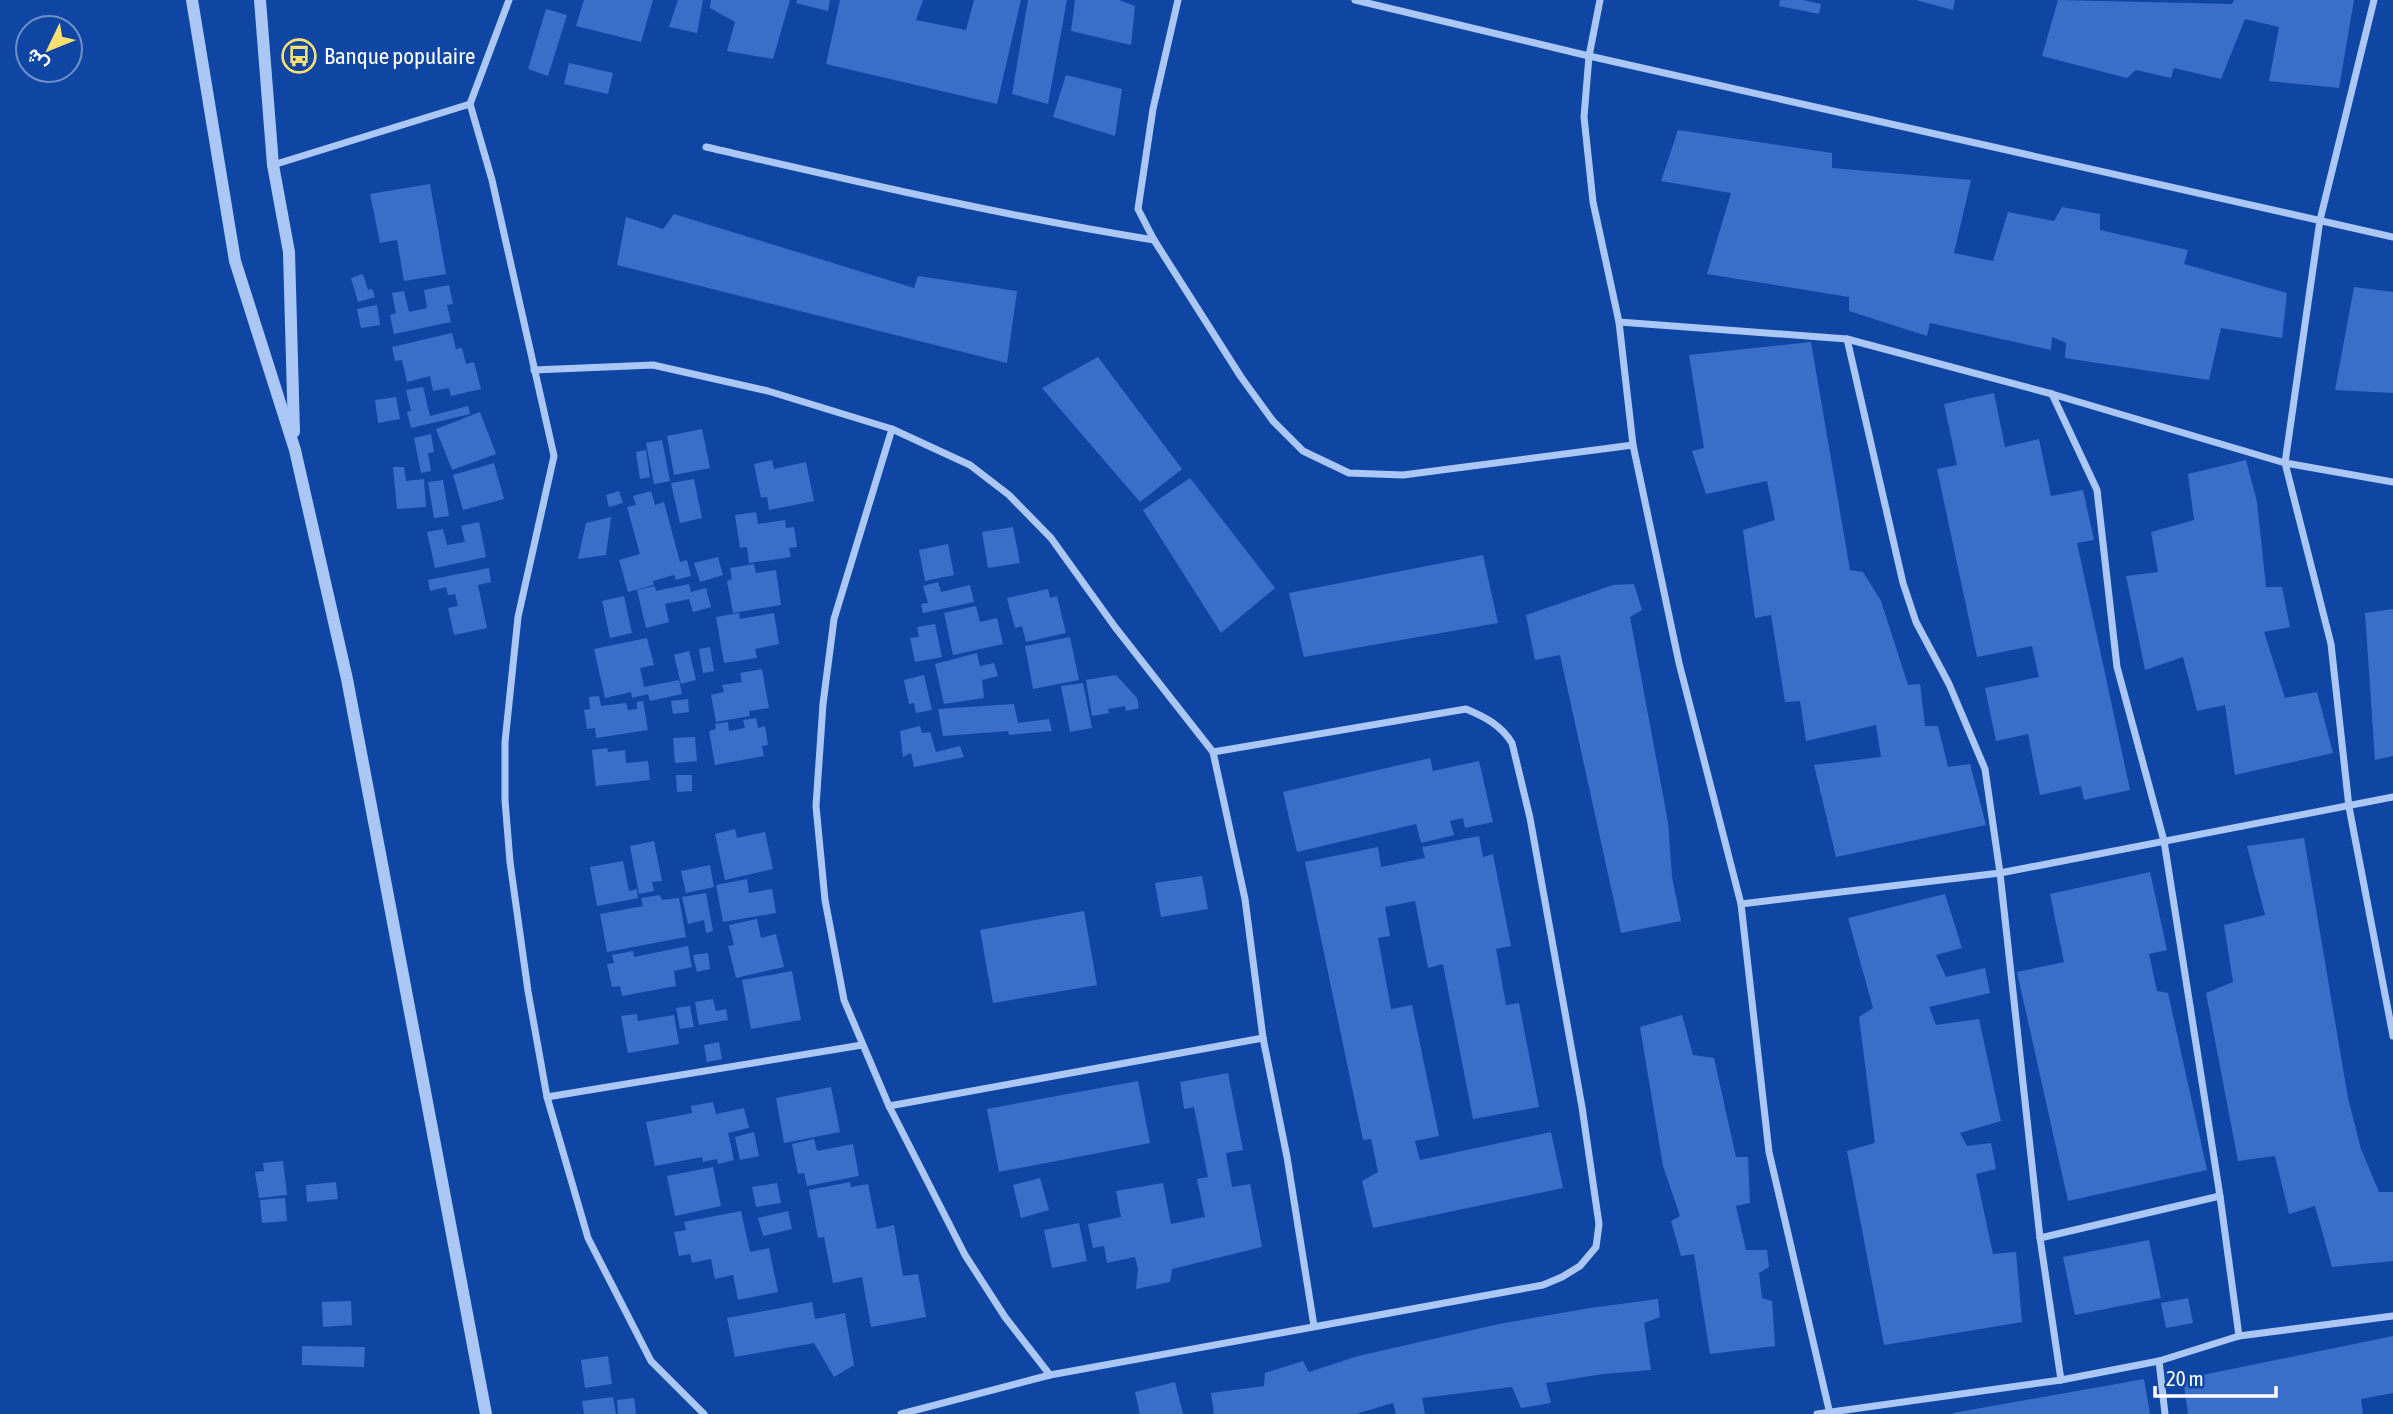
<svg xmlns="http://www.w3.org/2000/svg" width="2393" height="1414" viewBox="0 0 2393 1414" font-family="'Asap Condensed',Vazirmatn,sans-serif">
  <rect width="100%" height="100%" fill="#1046a3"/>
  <g fill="#396fc9">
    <path d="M 584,0 L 653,0 L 641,42 L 576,26 Z"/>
    <path d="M 678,0 L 703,0 L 697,33 L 669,27 Z"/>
    <path d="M 711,0 L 790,0 L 773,59 L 727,51 L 735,22 L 710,8 Z"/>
    <path d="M 797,0 L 830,0 L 828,11 L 796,3 Z"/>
    <path d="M 840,0 L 923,0 L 916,20 L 966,30 L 974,0 L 1021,0 L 997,104 L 826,64 Z"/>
    <path d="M 1028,0 L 1067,0 L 1048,104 L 1012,94 Z"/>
    <path d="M 1075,0 L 1119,0 L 1135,6 L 1131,45 L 1071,31 Z"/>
    <path d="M 1780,0 L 1803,0 L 1821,4 L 1819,14 L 1779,6 Z"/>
    <path d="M 1916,0 L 1955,0 L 1953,10 Z"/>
    <path d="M 2058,0 L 2232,4 L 2234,0 L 2354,0 L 2339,88 L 2269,81 L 2279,27 L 2245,19 L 2221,79 L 2174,68 L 2171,78 L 2136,70 L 2127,78 L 2042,56 Z"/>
    <path d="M 546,9 L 567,15 L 548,76 L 528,69 Z"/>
    <path d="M 569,63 L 613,73 L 608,94 L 564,84 Z"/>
    <path d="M 1066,75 L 1122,89 L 1115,136 L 1053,117 Z"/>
    <path d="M 1678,130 L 1832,153 L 1832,168 L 1971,180 L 1954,253 L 1993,261 L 2008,212 L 2054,221 L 2062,207 L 2100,214 L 2100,230 L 2188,250 L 2184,264 L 2287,293 L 2282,338 L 2221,328 L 2209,380 L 2065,358 L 2066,343 L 2052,337 L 2051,350 L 1930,323 L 1927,336 L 1849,311 L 1849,297 L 1707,274 L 1731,193 L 1661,181 Z"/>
    <path d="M 430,184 L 446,274 L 404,281 L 397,240 L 380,243 L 370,194 Z"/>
    <path d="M 674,214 L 914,288 L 918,276 L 1017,291 L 1007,363 L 617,265 L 626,217 L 663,229 Z"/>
    <path d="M 363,274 L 368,290 L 372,289 L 375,297 L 358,302 L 351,278 Z"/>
    <path d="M 449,285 L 453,304 L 447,305 L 451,322 L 394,334 L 390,315 L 396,313 L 392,293 L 404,291 L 409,312 L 427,308 L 424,290 Z"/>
    <path d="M 2354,287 L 2393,292 L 2393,393 L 2335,390 Z"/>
    <path d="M 377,305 L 380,325 L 361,328 L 357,309 Z"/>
    <path d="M 452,333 L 456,349 L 462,348 L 466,364 L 474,362 L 481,389 L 451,396 L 449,388 L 433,391 L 430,376 L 407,382 L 402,360 L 395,361 L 392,347 Z"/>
    <path d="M 1811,342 L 1850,570 L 1863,572 L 1881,601 L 1908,685 L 1920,684 L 1925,726 L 1938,726 L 1948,767 L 1970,764 L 1986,825 L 1836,857 L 1814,765 L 1881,757 L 1876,725 L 1806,741 L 1800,701 L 1785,702 L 1771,615 L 1755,618 L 1743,530 L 1775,520 L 1767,481 L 1706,494 L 1692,451 L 1704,448 L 1689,355 Z"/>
    <path d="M 1098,357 L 1182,469 L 1140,502 L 1042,388 Z"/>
    <path d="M 423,387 L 430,416 L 468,406 L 470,414 L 411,428 L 407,412 L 411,411 L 406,390 Z"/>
    <path d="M 1994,393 L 2005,447 L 2039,439 L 2051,496 L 2083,490 L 2094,540 L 2077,543 L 2130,790 L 2084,800 L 2081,786 L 2040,795 L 2028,734 L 1996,741 L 1985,688 L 2039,677 L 2032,646 L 1977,657 L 1937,469 L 1957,465 L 1944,404 Z"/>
    <path d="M 396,397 L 400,419 L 378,423 L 375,400 Z"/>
    <path d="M 480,412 L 496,454 L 452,470 L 436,429 Z"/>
    <path d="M 702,429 L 710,468 L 674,475 L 667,436 Z"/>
    <path d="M 431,434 L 434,452 L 428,453 L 431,471 L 421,473 L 414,438 Z"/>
    <path d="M 662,440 L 670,481 L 654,484 L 646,443 Z"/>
    <path d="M 646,450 L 650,477 L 640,479 L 636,452 Z"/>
    <path d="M 772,460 L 774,469 L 806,462 L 814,501 L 769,510 L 767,497 L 761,498 L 754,464 Z"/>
    <path d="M 2246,460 L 2257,502 L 2266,587 L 2282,587 L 2290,627 L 2264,632 L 2285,698 L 2317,692 L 2333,753 L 2235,775 L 2225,705 L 2197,711 L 2183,657 L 2145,670 L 2126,576 L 2158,572 L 2151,532 L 2194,520 L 2188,474 Z"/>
    <path d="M 494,463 L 504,499 L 463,510 L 453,475 Z"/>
    <path d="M 393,467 L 404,467 L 406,481 L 424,479 L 426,507 L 397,509 Z"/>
    <path d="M 1190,478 L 1275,588 L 1221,633 L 1143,510 Z"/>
    <path d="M 694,479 L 702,518 L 680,523 L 671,483 Z"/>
    <path d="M 443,480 L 449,516 L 434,518 L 428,482 Z"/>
    <path d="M 619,491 L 623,503 L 609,507 L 606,495 Z"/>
    <path d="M 651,491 L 655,505 L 664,502 L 680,562 L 687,560 L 691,576 L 676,580 L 674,575 L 653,581 L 654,585 L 628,592 L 619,560 L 640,554 L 627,507 L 636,505 L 633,496 Z"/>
    <path d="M 756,512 L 758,524 L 785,520 L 786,528 L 794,527 L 797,547 L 789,548 L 791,557 L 749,563 L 747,547 L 740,548 L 735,515 Z"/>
    <path d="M 611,517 L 606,555 L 578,559 L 586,523 Z"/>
    <path d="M 479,522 L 486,557 L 435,568 L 427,532 L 443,529 L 447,545 L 465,542 L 461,526 Z"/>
    <path d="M 1013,527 L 1020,563 L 988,568 L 982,532 Z"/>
    <path d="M 948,544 L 954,575 L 925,581 L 919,550 Z"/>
    <path d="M 1483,555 L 1498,623 L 1304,657 L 1289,593 Z"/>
    <path d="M 718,557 L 723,575 L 700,582 L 694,563 Z"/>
    <path d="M 754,564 L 756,573 L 776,570 L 781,605 L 733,613 L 727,581 L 732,579 L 730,568 Z"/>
    <path d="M 489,568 L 491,582 L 478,585 L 487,628 L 454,635 L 448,608 L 458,606 L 455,594 L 448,595 L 446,587 L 430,591 L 428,580 Z"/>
    <path d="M 938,582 L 941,592 L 970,585 L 974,602 L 923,613 L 921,604 L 928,603 L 923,586 Z"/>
    <path d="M 689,584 L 691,592 L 706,588 L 711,607 L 693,612 L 689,599 L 665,604 L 669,622 L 646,628 L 637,590 L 655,586 L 656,591 Z"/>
    <path d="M 1634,584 L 1642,610 L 1630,617 L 1668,822 L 1672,877 L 1681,921 L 1621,933 L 1560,655 L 1535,660 L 1526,615 L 1613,585 Z"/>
    <path d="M 1048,589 L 1050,598 L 1057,596 L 1066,633 L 1026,642 L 1022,626 L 1015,628 L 1007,598 Z"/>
    <path d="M 624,596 L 632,633 L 610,638 L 602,601 Z"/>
    <path d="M 976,606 L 980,622 L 997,618 L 1003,644 L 953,655 L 944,613 Z"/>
    <path d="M 2393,609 L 2393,756 L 2375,760 L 2365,613 Z"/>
    <path d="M 739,613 L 740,619 L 774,613 L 779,644 L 755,649 L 757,658 L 724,663 L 716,617 Z"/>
    <path d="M 935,624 L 942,657 L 915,662 L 910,638 L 919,637 L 917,627 Z"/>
    <path d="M 1070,637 L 1079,680 L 1033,689 L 1025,646 Z"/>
    <path d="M 647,638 L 654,665 L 640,668 L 644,687 L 679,680 L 682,694 L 650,701 L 648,694 L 632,698 L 631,692 L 605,698 L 594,649 Z"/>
    <path d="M 710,647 L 714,671 L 703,673 L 699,649 Z"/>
    <path d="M 689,651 L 696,680 L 681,684 L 674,655 Z"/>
    <path d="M 977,653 L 980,666 L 994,663 L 998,676 L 982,680 L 984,698 L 944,704 L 935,664 Z"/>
    <path d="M 762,669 L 769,708 L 749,711 L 750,716 L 716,722 L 711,695 L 724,692 L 722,685 L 742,682 L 740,673 Z"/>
    <path d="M 924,675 L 932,710 L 916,713 L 914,703 L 909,704 L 904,680 Z"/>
    <path d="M 1116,675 L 1137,698 L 1139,708 L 1126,711 L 1125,706 L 1108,709 L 1109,713 L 1092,716 L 1086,680 Z"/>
    <path d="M 1083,683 L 1092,728 L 1070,732 L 1061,686 Z"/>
    <path d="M 599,696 L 601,706 L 626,703 L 628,710 L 637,709 L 637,702 L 643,701 L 648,730 L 596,738 L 595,728 L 587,729 L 584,710 L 590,709 L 589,697 Z"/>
    <path d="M 688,699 L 689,712 L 673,714 L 671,701 Z"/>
    <path d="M 1014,704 L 1018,723 L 1049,719 L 1052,731 L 1009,735 L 1008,731 L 943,736 L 938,709 Z"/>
    <path d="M 756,718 L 758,728 L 765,726 L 768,745 L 762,746 L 764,756 L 715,765 L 709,731 L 716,729 L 715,724 L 728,722 L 729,731 L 745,728 L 743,720 Z"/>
    <path d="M 920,726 L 922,733 L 930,732 L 936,752 L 960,746 L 964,757 L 914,767 L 911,753 L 903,757 L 900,731 Z"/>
    <path d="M 695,737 L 697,761 L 675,763 L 673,738 Z"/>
    <path d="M 607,748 L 608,752 L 625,750 L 626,763 L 648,761 L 650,780 L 596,786 L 592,750 Z"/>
    <path d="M 1430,758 L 1433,771 L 1479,761 L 1493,822 L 1465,828 L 1463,818 L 1450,821 L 1454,835 L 1421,843 L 1416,824 L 1297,852 L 1283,792 Z"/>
    <path d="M 676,775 L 692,775 L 692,791 L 677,792 Z"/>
    <path d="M 735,829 L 737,838 L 765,832 L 773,869 L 725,880 L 715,834 Z"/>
    <path d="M 1479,836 L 1483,857 L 1493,854 L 1511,946 L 1496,949 L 1506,1005 L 1519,1003 L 1539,1107 L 1473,1119 L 1443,964 L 1428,968 L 1415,901 L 1385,907 L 1390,936 L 1378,938 L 1391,1009 L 1412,1005 L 1439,1136 L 1415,1141 L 1420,1160 L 1551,1132 L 1563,1188 L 1373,1228 L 1362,1181 L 1378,1172 L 1371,1139 L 1363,1140 L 1305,862 L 1378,847 L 1381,867 L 1425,858 L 1422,847 Z"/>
    <path d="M 2304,838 L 2348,1098 L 2361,1149 L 2379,1192 L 2393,1192 L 2393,1261 L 2332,1267 L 2315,1206 L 2289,1214 L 2275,1156 L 2238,1161 L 2206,993 L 2233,982 L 2224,925 L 2265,915 L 2247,846 Z"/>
    <path d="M 654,841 L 662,881 L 652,882 L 654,891 L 639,894 L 630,846 Z"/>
    <path d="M 623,861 L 629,891 L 637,889 L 638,898 L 597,906 L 590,867 Z"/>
    <path d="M 710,865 L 714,887 L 686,893 L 681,871 Z"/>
    <path d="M 2150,872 L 2167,950 L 2149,954 L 2157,991 L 2168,993 L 2207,1170 L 2068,1201 L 2017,972 L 2064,962 L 2050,894 Z"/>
    <path d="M 1202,876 L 1208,909 L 1161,917 L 1155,883 Z"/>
    <path d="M 747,879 L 749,893 L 772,889 L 776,913 L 723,922 L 716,885 Z"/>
    <path d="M 706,893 L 713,931 L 706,933 L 704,920 L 688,924 L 682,897 Z"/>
    <path d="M 1945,894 L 1962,948 L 1936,955 L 1946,977 L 1985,968 L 1990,993 L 1929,1007 L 1936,1025 L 1979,1019 L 2001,1121 L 1960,1133 L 1967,1146 L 1991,1143 L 1996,1169 L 1976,1174 L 1993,1254 L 2016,1252 L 2022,1322 L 1884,1345 L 1847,1151 L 1875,1143 L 1859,1017 L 1873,1008 L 1848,918 Z"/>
    <path d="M 660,895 L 662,900 L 679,898 L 686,937 L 607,952 L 600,914 L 643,906 L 641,898 Z"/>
    <path d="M 1084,911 L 1097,985 L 993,1003 L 980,930 Z"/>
    <path d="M 757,919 L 761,938 L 776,934 L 784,967 L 736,978 L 728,946 L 734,945 L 729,925 Z"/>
    <path d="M 688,946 L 692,967 L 674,971 L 676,986 L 622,996 L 620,986 L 612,987 L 607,964 L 614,963 L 612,955 L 633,951 L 634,957 Z"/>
    <path d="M 708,953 L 710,969 L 697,972 L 693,955 Z"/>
    <path d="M 792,971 L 801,1020 L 751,1029 L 742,980 Z"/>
    <path d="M 713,999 L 716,1011 L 726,1009 L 728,1020 L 699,1025 L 695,1002 Z"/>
    <path d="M 690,1006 L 694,1027 L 680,1029 L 676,1008 Z"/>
    <path d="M 637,1014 L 638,1021 L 674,1015 L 679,1044 L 628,1053 L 621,1016 Z"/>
    <path d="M 1682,1015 L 1693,1055 L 1714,1058 L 1736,1157 L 1748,1157 L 1750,1203 L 1736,1206 L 1746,1250 L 1767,1250 L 1769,1267 L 1759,1273 L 1762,1298 L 1772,1301 L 1775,1346 L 1710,1354 L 1694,1254 L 1681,1256 L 1671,1221 L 1680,1216 L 1663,1166 L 1640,1027 Z"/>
    <path d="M 719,1042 L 722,1059 L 707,1062 L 704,1045 Z"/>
    <path d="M 1228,1073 L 1243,1150 L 1226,1153 L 1232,1187 L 1250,1184 L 1262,1247 L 1172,1269 L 1170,1282 L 1136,1289 L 1138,1269 L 1135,1257 L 1107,1263 L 1104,1246 L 1093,1248 L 1088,1224 L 1121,1217 L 1116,1191 L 1163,1183 L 1171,1224 L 1205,1217 L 1197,1179 L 1208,1177 L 1194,1107 L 1184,1109 L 1180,1082 Z"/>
    <path d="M 1138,1081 L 1150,1143 L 999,1172 L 987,1109 Z"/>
    <path d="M 831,1087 L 840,1132 L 784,1143 L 776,1098 Z"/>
    <path d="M 713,1102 L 716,1114 L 744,1108 L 749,1128 L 728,1133 L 734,1160 L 718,1164 L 717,1159 L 703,1162 L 702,1157 L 655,1166 L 646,1122 L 692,1113 L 691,1106 Z"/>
    <path d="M 754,1132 L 759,1156 L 740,1160 L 735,1137 Z"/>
    <path d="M 814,1139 L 817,1151 L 853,1144 L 859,1176 L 807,1186 L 804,1173 L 798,1174 L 792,1144 Z"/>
    <path d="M 283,1161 L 287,1195 L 259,1198 L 255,1172 L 264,1171 L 263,1163 Z"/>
    <path d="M 713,1167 L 721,1206 L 675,1216 L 667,1176 Z"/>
    <path d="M 1040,1178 L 1049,1210 L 1021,1218 L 1013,1185 Z"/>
    <path d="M 336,1182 L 338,1199 L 307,1202 L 306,1185 Z"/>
    <path d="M 850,1182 L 851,1187 L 868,1184 L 877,1229 L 894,1225 L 903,1276 L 918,1274 L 926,1317 L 871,1327 L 862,1277 L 833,1283 L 824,1237 L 818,1238 L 809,1190 Z"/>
    <path d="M 777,1183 L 781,1203 L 756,1207 L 752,1187 Z"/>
    <path d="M 285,1198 L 287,1221 L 262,1223 L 260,1200 Z"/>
    <path d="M 741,1211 L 750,1252 L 769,1248 L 778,1292 L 738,1300 L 733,1275 L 715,1279 L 711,1259 L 692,1263 L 690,1254 L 679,1256 L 674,1232 L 686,1230 L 684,1222 Z"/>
    <path d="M 788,1211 L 792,1229 L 763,1236 L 758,1218 Z"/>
    <path d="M 1079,1223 L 1087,1261 L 1052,1268 L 1044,1230 Z"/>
    <path d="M 2149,1240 L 2161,1298 L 2075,1315 L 2063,1257 Z"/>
    <path d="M 2188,1298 L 2193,1323 L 2166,1328 L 2161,1303 Z"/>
    <path d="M 1658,1299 L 1660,1317 L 1644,1323 L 1651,1370 L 1603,1374 L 1546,1383 L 1551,1403 L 1521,1408 L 1512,1387 L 1422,1398 L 1425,1414 L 1396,1414 L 1393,1403 L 1356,1414 L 1214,1414 L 1211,1393 L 1264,1386 L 1265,1373 L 1303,1361 L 1309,1372 L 1358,1356 L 1499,1324 L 1590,1308 Z"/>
    <path d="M 351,1301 L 352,1325 L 323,1327 L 322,1302 Z"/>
    <path d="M 812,1302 L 815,1319 L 845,1313 L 854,1365 L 834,1377 L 814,1343 L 735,1357 L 727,1318 Z"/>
    <path d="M 2393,1336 L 2393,1393 L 2361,1399 L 2363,1414 L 2188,1414 L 2183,1379 Z"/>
    <path d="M 302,1346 L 365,1347 L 364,1367 L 302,1365 Z"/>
    <path d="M 608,1356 L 612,1384 L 585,1388 L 581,1360 Z"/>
    <path d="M 2144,1379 L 2150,1414 L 1954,1414 L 1953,1413 Z"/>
    <path d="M 1175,1382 L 1183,1414 L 1140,1414 L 1135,1392 Z"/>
    <path d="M 613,1397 L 616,1414 L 584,1414 L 582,1401 Z"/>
    <path d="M 634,1398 L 636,1414 L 618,1414 L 617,1400 Z"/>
  </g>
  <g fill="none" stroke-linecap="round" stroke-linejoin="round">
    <g stroke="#abc7f6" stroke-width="7">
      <path d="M 509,0 L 470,104 L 492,180 L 554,456 L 518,617 L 505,742 L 505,800 L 510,862 L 528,991 L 547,1097 L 588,1238 L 651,1361 L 704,1414"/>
      <path d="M 1178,0 L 1153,109 L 1138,209 L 1154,240 L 1241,377 L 1273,421 L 1303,451 L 1349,473 L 1403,475 L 1633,445"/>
      <path d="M 1355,0 L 1589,56 L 2393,237"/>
      <path d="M 1600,0 L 1589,56 L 1584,117 L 1593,202 L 1619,322 L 1633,445 L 1679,663 L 1741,904 L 1769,1152 L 1830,1414"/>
      <path d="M 2374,0 L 2320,220 L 2285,463 L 2331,644 L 2349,807 L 2393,1036"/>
      <path d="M 706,147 C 855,181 1003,216 1154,240"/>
      <path d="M 273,165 L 470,104"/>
      <path d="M 1619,322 L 1847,339 L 2052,394 L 2285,463 L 2393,482"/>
      <path d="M 1847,339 L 1903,583 L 1916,622 L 1949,684 L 1985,769 L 2000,873 L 2040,1238 L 2061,1380"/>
      <path d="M 534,370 L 653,365 L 768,391 L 892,429 L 970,465 L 1009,495 L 1051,538 L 1115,627 L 1213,752 L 1245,899 L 1263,1038 L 1287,1157 L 1314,1326"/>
      <path d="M 2052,394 L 2097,490 L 2117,667 L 2164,841 L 2220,1196 L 2239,1336"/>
      <path d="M 892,429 L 834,619 L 823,704 L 816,806 L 825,900 L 844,1000 L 889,1106 L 965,1255 L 1005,1317 L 1050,1375"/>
      <path d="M 1741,904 L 2000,873 L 2393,797"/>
      <path d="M 547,1097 L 862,1045"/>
      <path d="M 889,1106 L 1263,1038"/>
      <path d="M 2040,1238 L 2220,1196"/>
      <path d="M 2159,1361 L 2165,1414"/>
      <path d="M 901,1414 L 1050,1375 L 1543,1285 L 1562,1277 L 1580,1266 L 1596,1247 L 1599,1224 L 1582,1107 L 1530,818 L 1512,743 C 1501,725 1485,717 1466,709 L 1213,752"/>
      <path d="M 1817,1414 L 2061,1380 L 2159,1361 L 2239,1336 L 2393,1316"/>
    </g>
    <g stroke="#abc7f6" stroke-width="12">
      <path d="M 192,0 L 235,261 L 295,450 L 347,679 L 486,1414"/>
      <path d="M 260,0 L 273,165 L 289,252 L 294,432"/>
    </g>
  </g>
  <defs>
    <symbol id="bus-ring" viewBox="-11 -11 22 22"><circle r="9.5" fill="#1046a3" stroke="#ffe070" stroke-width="1.5"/><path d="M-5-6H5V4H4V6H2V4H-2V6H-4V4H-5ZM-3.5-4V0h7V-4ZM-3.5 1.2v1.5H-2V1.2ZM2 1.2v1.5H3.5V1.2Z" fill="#ffe070"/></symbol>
  </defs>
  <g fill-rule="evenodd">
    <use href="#bus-ring" x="280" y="37" width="38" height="38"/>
  </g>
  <g text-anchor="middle" stroke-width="5" stroke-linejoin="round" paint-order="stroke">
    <g font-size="23" fill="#fff" stroke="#1046a3" text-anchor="start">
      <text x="324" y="64">Banque populaire</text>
    </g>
  </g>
  <g transform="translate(49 49) rotate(227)"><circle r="33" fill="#1046a3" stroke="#7090c8" stroke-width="2"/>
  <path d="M0-5L12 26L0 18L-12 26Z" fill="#ffe070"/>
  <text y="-10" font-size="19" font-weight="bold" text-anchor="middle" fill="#ffffff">ش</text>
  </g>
  <path d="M2155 1386v10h121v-10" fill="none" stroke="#ffffff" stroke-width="3.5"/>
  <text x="2166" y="1386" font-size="21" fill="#ffffff" stroke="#1046a3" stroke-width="5" paint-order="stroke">20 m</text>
</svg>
